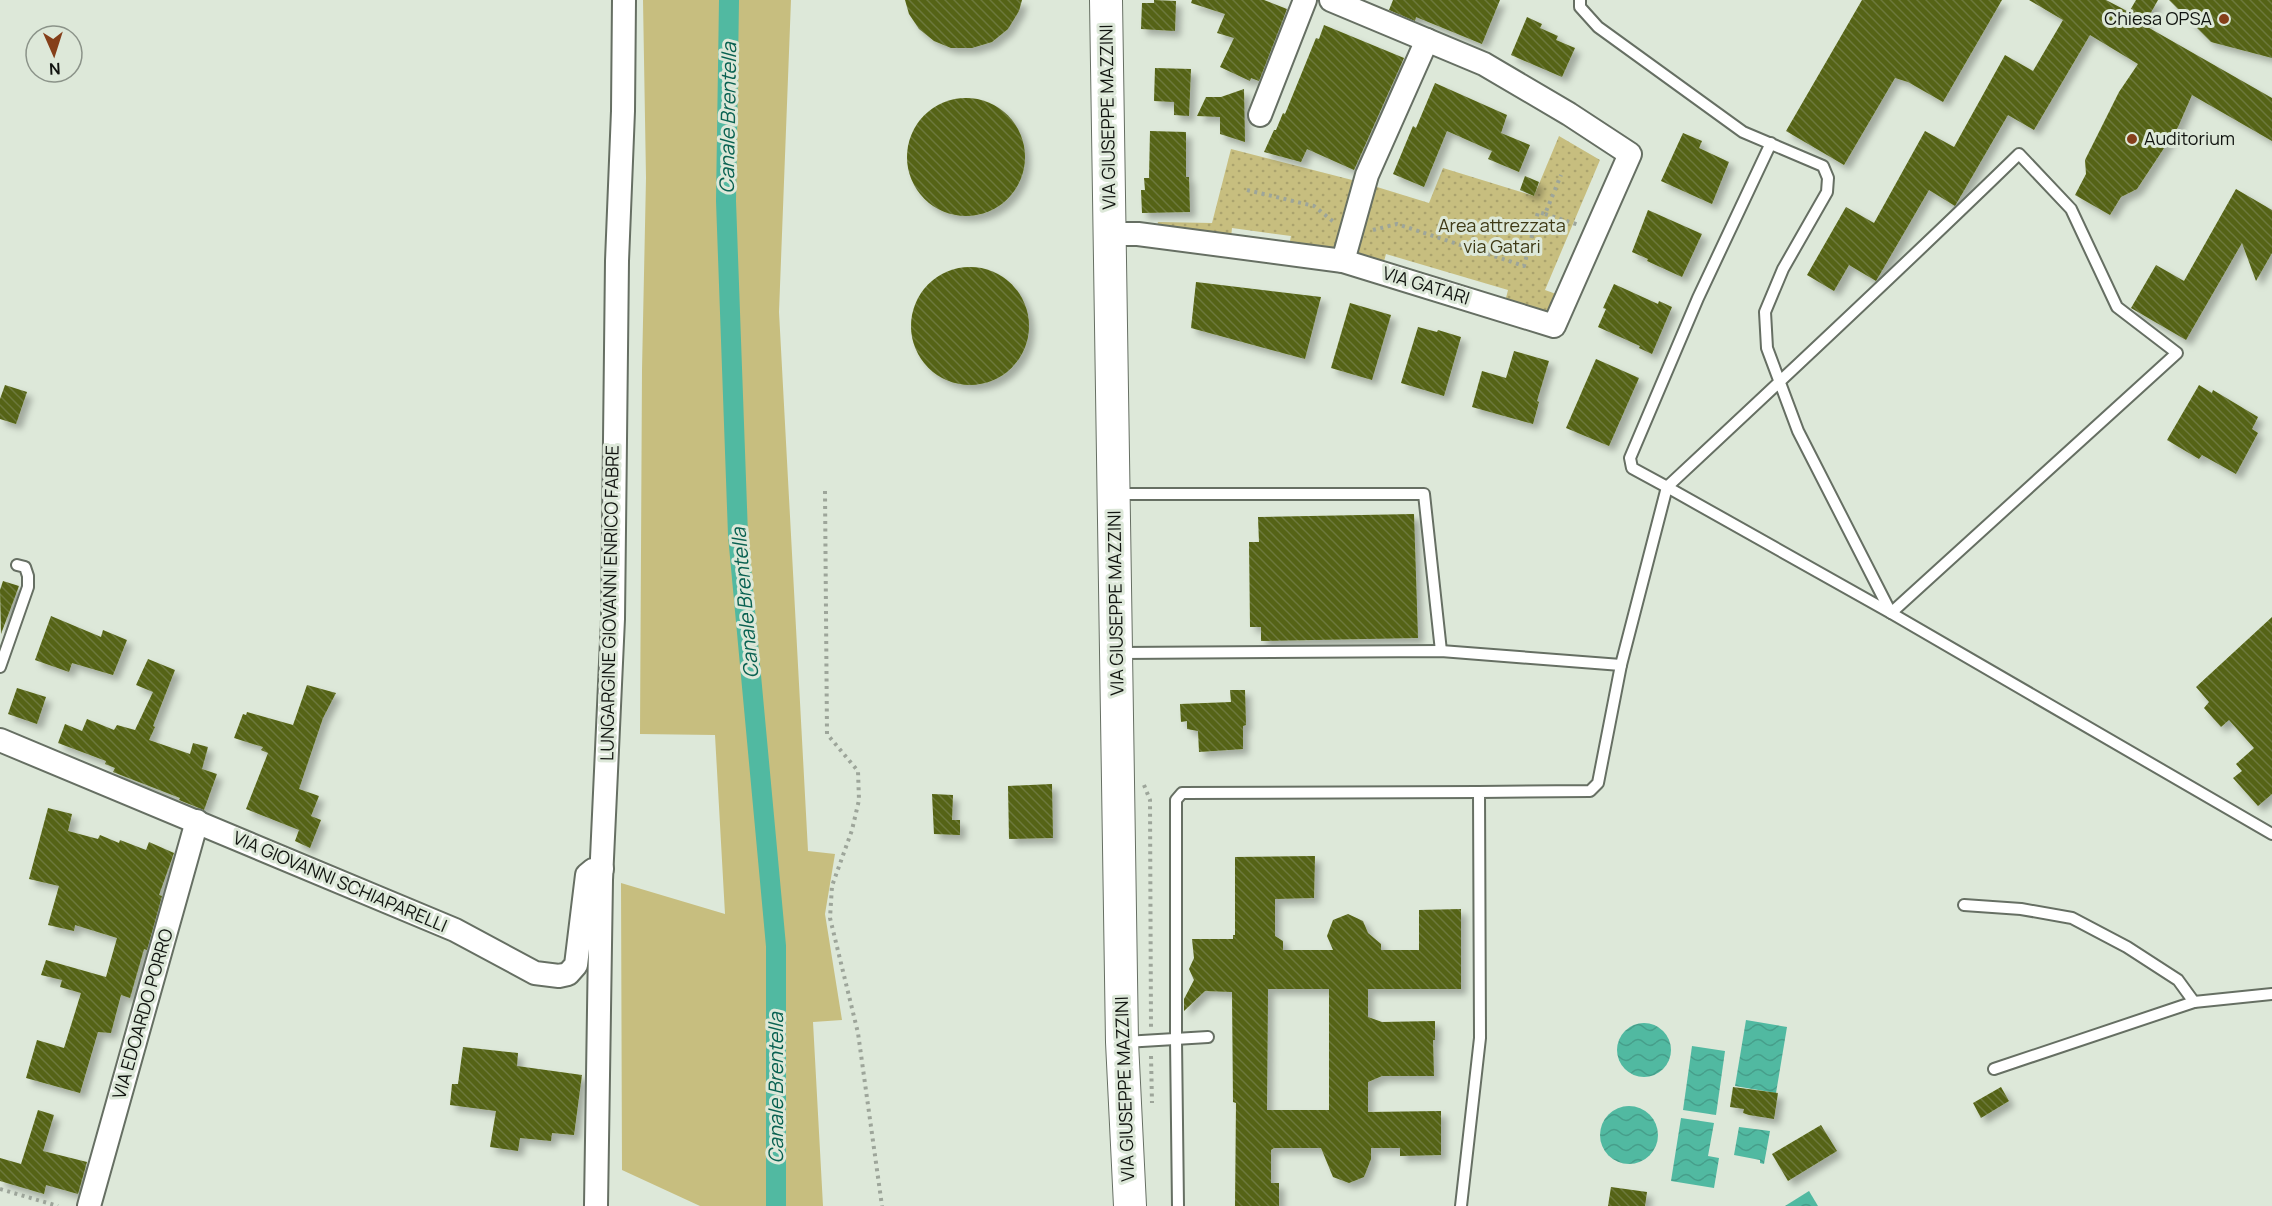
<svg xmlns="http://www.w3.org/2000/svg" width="2272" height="1206" viewBox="0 0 2272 1206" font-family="Manrope,sans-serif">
  <defs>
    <pattern id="park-dots" width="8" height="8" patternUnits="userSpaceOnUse" patternTransform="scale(1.5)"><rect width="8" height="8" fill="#c7be7f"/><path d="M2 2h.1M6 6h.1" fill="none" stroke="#aaa26d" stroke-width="1.8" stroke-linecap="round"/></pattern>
    <pattern id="water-waves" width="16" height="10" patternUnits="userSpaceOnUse" patternTransform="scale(1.5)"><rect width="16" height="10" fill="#51b9a1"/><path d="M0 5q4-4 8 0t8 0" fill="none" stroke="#469e8a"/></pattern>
    <pattern id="building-back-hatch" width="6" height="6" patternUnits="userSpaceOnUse" patternTransform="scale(1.5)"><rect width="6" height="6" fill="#546313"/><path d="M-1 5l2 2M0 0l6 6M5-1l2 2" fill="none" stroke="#6d783c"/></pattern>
    <filter id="shadow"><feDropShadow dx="5.5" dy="5.5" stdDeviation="3" flood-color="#0004"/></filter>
  </defs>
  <rect width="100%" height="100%" fill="#dde8d9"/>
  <path fill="#c7be7f" d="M 643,0 L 791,0 L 779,312 L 808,851 L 835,854 L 825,914 L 842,1020 L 813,1022 L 823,1206 L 700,1206 L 622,1170 L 621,883 L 725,914 L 715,735 L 640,734 L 642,370 L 646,178 Z"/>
  <path fill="url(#park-dots)" d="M 1559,136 L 1600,160 L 1545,290 L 1556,294 L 1548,315 L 1505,302 L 1508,290 L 1386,254 L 1383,265 L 1289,246 L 1291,236 L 1232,228 L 1231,238 L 1156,230 L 1158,222 L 1212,223 L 1231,149 L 1364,183 L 1429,203 L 1443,168 L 1534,196 Z"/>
  <g fill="url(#water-waves)">
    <path d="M 1746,1020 L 1787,1027 L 1776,1093 L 1735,1086 Z"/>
    <circle cx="1644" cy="1050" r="27"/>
    <path d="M 1692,1046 L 1725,1051 L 1716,1115 L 1683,1110 Z"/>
    <circle cx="1629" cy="1135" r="29"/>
    <path d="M 1681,1118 L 1714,1123 L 1708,1156 L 1719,1158 L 1714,1188 L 1671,1181 Z"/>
    <path d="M 1739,1127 L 1770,1131 L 1764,1164 L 1760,1163 L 1760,1160 L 1734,1155 Z"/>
    <path d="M 1809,1191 L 1818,1206 L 1785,1206 Z"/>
  </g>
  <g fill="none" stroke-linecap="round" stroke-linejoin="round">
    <path stroke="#51b9a1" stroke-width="20" d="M 729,0 L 726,201 L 738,535 L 776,946 L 776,1206"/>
  </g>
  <g fill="url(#building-back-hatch)" fill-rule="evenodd" filter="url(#shadow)">
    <path d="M 905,0 L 1022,0 L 1019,11 L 1008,29 L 992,42 L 972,48 L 951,48 L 934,41 L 919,29 L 909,14 Z"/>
    <path d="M 1154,0 L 1176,1 L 1175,31 L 1141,29 L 1142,3 L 1154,3 Z"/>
    <path d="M 1192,0 L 1264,0 L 1287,9 L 1259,81 L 1251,78 L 1250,81 L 1220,67 L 1234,38 L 1217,33 L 1225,14 L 1191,3 Z"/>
    <path d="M 1393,0 L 1500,0 L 1482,44 L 1416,17 L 1415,21 L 1389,10 Z"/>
    <path d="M 1862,0 L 2002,0 L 1943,102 L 1908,82 L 1895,78 L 1844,165 L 1786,131 Z"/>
    <path d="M 2029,0 L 2106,0 L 2129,12 L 2136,0 L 2158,0 L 2144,25 L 2272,98 L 2272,141 L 2192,95 L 2178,127 L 2137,189 L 2121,197 L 2110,215 L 2075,195 L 2086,174 L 2085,160 L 2119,92 L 2138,64 L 2090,35 L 2034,130 L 2008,115 L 1955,206 L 1929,190 L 1876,281 L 1849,265 L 1834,291 L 1807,275 L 1846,207 L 1874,223 L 1925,131 L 1954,147 L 2005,55 L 2033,71 L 2063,20 Z"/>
    <path d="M 2169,0 L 2272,0 L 2272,58 L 2211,42 Z"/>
    <path d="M 1527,17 L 1542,24 L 1540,28 L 1558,36 L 1556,40 L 1575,48 L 1562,77 L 1511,55 Z"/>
    <path d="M 1324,25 L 1404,58 L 1354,170 L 1307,149 L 1301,162 L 1264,152 L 1274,130 L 1276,130 L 1283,113 L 1285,114 L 1316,38 L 1319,39 Z"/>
    <path d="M 1155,68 L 1191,69 L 1189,116 L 1174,115 L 1174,102 L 1154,101 Z"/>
    <path d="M 1435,83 L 1507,115 L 1501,133 L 1530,145 L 1519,172 L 1488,159 L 1492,151 L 1447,131 L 1424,187 L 1393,174 L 1413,126 L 1416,128 Z"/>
    <path d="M 1244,89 L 1245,142 L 1220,134 L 1220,117 L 1197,116 L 1206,97 L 1221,97 Z"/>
    <circle cx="966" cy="157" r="59"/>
    <path d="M 1150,131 L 1186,132 L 1186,177 L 1189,177 L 1190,212 L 1142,213 L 1141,190 L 1145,190 L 1144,178 L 1149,178 Z"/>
    <path d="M 1683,133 L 1702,141 L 1699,148 L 1729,162 L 1712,204 L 1661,181 Z"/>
    <path d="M 1525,176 L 1539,182 L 1534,196 L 1520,190 Z"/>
    <path d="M 2236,189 L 2272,210 L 2272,253 L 2256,281 L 2242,243 L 2186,340 L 2131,308 L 2156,265 L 2184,281 Z"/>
    <path d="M 1648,210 L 1702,234 L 1682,277 L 1647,261 L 1648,259 L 1632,252 Z"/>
    <circle cx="970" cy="326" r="59"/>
    <path d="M 1196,282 L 1321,297 L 1305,359 L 1191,328 Z"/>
    <path d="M 1614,284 L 1658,304 L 1659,301 L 1672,307 L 1652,354 L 1639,348 L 1640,346 L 1598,327 L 1606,309 L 1603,308 Z"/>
    <path d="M 1350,303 L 1391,315 L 1372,380 L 1331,368 Z"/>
    <path d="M 1418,327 L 1437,332 L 1438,330 L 1461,337 L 1444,396 L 1401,383 Z"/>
    <path d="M 1514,351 L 1549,361 L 1537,401 L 1539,402 L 1533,424 L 1472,407 L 1482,371 L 1506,378 Z"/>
    <path d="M 1596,359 L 1639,378 L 1609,446 L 1566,428 Z"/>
    <path d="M 5,385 L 27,392 L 16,424 L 0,419 L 0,399 Z"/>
    <path d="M 2199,385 L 2212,393 L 2213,390 L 2258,417 L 2252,429 L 2258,433 L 2236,474 L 2202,455 L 2199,459 L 2167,440 Z"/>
    <path d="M 1414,514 L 1418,638 L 1261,641 L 1261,627 L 1250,627 L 1249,542 L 1259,542 L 1258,517 Z"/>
    <path d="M 3,581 L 19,586 L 1,634 L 0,590 Z"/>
    <path d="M 51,616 L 101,637 L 103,630 L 127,640 L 113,675 L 72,663 L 69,672 L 35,660 Z"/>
    <path d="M 2272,617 L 2272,794 L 2258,806 L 2233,778 L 2242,771 L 2236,764 L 2254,748 L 2229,720 L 2221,727 L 2204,708 L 2209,702 L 2196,687 Z"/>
    <path d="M 148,659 L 175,670 L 153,726 L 155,727 L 149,740 L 190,754 L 193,743 L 208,747 L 202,769 L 217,774 L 204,810 L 179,800 L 180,798 L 113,772 L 115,768 L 105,764 L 106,761 L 58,743 L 65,724 L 82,731 L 87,719 L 114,730 L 117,725 L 135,730 L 153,692 L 136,685 Z"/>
    <path d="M 307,685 L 336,693 L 323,718 L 299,789 L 319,796 L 311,816 L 321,820 L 310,848 L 295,841 L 299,830 L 246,809 L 268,753 L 261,750 L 263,747 L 234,738 L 243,714 L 246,715 L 247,712 L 293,725 Z"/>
    <path d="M 17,688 L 46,697 L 37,724 L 8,714 Z"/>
    <path d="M 1230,690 L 1245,690 L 1246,725 L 1243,726 L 1243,749 L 1199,752 L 1198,731 L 1187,729 L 1187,721 L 1181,722 L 1180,704 L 1231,702 Z"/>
    <path d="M 1052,784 L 1053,838 L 1009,839 L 1008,786 Z"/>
    <path d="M 932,794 L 953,795 L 952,820 L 960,820 L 960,835 L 934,834 Z"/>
    <path d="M 48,808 L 72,814 L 68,831 L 98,839 L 100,835 L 119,843 L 120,840 L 146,850 L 149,842 L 174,853 L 159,895 L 162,896 L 147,950 L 144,949 L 130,998 L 121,995 L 111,1033 L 98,1032 L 80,1093 L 26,1078 L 37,1040 L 64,1048 L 81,993 L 60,987 L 62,980 L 41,975 L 46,960 L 106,977 L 117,938 L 75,925 L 74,931 L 48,925 L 59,886 L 29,879 Z"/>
    <path d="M 1315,856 L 1314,898 L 1275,899 L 1275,936 L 1283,941 L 1283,950 L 1333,950 L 1327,936 L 1333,920 L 1348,914 L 1363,921 L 1368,933 L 1381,944 L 1381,950 L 1419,950 L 1419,910 L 1461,909 L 1461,989 L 1368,989 L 1368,1017 L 1382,1022 L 1435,1021 L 1435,1040 L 1433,1040 L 1434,1076 L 1382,1076 L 1368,1082 L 1368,1112 L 1441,1111 L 1441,1155 L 1400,1156 L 1400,1148 L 1371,1148 L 1371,1159 L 1364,1177 L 1349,1183 L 1333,1177 L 1321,1148 L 1274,1148 L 1271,1150 L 1271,1183 L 1279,1183 L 1279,1206 L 1235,1206 L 1236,1103 L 1233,1102 L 1232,992 L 1205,991 L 1184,1011 L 1184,999 L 1194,980 L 1189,969 L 1194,958 L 1192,939 L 1233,939 L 1233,935 L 1235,935 L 1235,857 ZM 1268,989 L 1329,989 L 1329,1110 L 1267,1110 Z"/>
    <path d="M 463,1047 L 518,1053 L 517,1066 L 582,1075 L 574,1135 L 552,1133 L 551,1141 L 520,1138 L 518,1151 L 490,1147 L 496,1111 L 450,1105 L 452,1084 L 458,1084 Z"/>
    <path d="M 1733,1087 L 1778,1093 L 1774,1119 L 1749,1115 L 1743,1113 L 1744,1109 L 1730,1107 Z"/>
    <path d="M 2001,1087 L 2009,1101 L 1981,1118 L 1973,1103 Z"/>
    <path d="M 38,1110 L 54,1115 L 43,1151 L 87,1162 L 78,1194 L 46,1185 L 44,1194 L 0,1181 L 0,1158 L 21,1164 Z"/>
    <path d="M 1821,1125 L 1837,1151 L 1788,1181 L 1772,1154 Z"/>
    <path d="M 1611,1187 L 1647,1192 L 1645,1206 L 1608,1206 Z"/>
  </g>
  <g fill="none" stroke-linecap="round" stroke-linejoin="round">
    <defs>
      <g id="lane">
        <path d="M 1580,0 L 1580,7 L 1598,27 L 1743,132 L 1823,166 L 1828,178 L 1827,192 L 1783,269 L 1765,312 L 1767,348 L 1798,431 L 1891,613 L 2177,353 L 2117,307 L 2071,209 L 2019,154 C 1903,267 1785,377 1667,487 L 1632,468 L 1630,458 L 1698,298 L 1771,143"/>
        <path d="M 1117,494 L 1424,494 L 1441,651"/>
        <path d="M 1120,653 L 1441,651 L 1621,665"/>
        <path d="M 0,667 L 28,587 L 28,576 L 25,567 L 17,565"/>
        <path d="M 1964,905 L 2021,909 L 2072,918 L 2127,947 L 2178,980 L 2194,1002"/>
        <path d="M 1125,1042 L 1208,1037"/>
        <path d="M 1994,1069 L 2194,1002 L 2272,994"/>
        <path d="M 1178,1206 L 1176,1040 L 1176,800 L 1182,793 L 1479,792"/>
        <path d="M 1461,1206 L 1480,1038 L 1479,792 L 1590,791 L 1598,783 L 1621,665 L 1667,487 L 1891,613 L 2272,834"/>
      </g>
      <g id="street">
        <path d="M 1260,115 L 1305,0"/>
        <path d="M 1110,234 L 1138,234 L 1343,261 L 1554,326 L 1630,154 L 1569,114 L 1484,64 L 1331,0"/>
        <path d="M 1343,261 L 1367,175 L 1427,40"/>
        <path d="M 0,740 L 455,930 L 535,973 L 559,976 L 568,974 L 576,965 L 587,875 L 593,870 L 602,869"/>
        <path d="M 89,1206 L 197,821"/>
        <path d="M 596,1206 L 601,880 L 613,619 L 617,261 L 623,111 L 624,0"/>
      </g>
      <path id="secondary" d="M 1106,0 L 1122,1042 L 1130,1206"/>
    </defs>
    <use href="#lane" stroke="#666f63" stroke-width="14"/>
    <use href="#street" stroke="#666f63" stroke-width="26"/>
    <use href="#secondary" stroke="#666f63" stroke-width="34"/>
    <g stroke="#9da59a" stroke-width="4" stroke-dasharray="3 4.5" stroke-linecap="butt">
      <path d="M 1247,190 L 1314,206 L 1335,223"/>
      <path d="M 1545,214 L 1579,225"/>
      <path d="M 1373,230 L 1397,224 L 1524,266 L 1538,212 L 1545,214 L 1561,175"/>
      <path d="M 825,491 L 827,734 L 858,771 L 859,800 L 852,830 L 832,886 L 830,918 L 858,1033 L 882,1206"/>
      <path d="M 1144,785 L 1150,800 L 1151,1029"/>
      <path d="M 1151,1056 L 1152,1103"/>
      <path d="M 0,1189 L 58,1206"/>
    </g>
    <use href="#lane" stroke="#fff" stroke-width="10"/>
    <use href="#street" stroke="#fff" stroke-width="22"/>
    <use href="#secondary" stroke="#fff" stroke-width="32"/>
  </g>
  <g fill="#853f1a" stroke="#dde8d9" stroke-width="2">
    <circle cx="2224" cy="19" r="6"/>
    <circle cx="2132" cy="139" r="6"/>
  </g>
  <g text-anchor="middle" stroke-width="6" stroke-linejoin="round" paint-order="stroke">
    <g font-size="18" fill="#111410" stroke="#dde8d9" text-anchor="end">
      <text x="2212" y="25">Chiesa OPSA</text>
      <text x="2144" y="145" text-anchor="start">Auditorium</text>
    </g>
    <g font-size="18" fill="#111410" stroke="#dde8d9">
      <text transform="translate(1108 117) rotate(-91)" y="6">VIA GIUSEPPE MAZZINI</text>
      <text transform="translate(1426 286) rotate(17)" y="6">VIA GATARI</text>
      <text transform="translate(610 603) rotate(-89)" y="6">LUNGARGINE GIOVANNI ENRICO FABRE</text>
      <text transform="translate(1116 603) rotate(-91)" y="6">VIA GIUSEPPE MAZZINI</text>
      <text transform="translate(340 882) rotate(23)" y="6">VIA GIOVANNI SCHIAPARELLI</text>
      <text transform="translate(143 1014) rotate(-74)" y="6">VIA EDOARDO PORRO</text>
      <text transform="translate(1125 1089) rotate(-92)" y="6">VIA GIUSEPPE MAZZINI</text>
    </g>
    <g font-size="18" fill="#3e3915" stroke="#dde8d9">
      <text x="1502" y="232">Area attrezzata<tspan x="1502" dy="21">via Gatari</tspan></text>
    </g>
    <g font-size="20" font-style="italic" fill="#096151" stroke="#dde8d9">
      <text transform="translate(728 118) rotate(-89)" y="7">Canale Brentella</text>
      <text transform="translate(745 603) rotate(-95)" y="7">Canale Brentella</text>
      <text transform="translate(776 1088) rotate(-90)" y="7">Canale Brentella</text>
    </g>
  </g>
  <g transform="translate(54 54) rotate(177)"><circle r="28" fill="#dde8d9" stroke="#8b9389" stroke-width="1.5"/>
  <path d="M0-4.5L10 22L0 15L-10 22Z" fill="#853f1a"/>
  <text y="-9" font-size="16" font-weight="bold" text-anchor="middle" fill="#111410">N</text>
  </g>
</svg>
